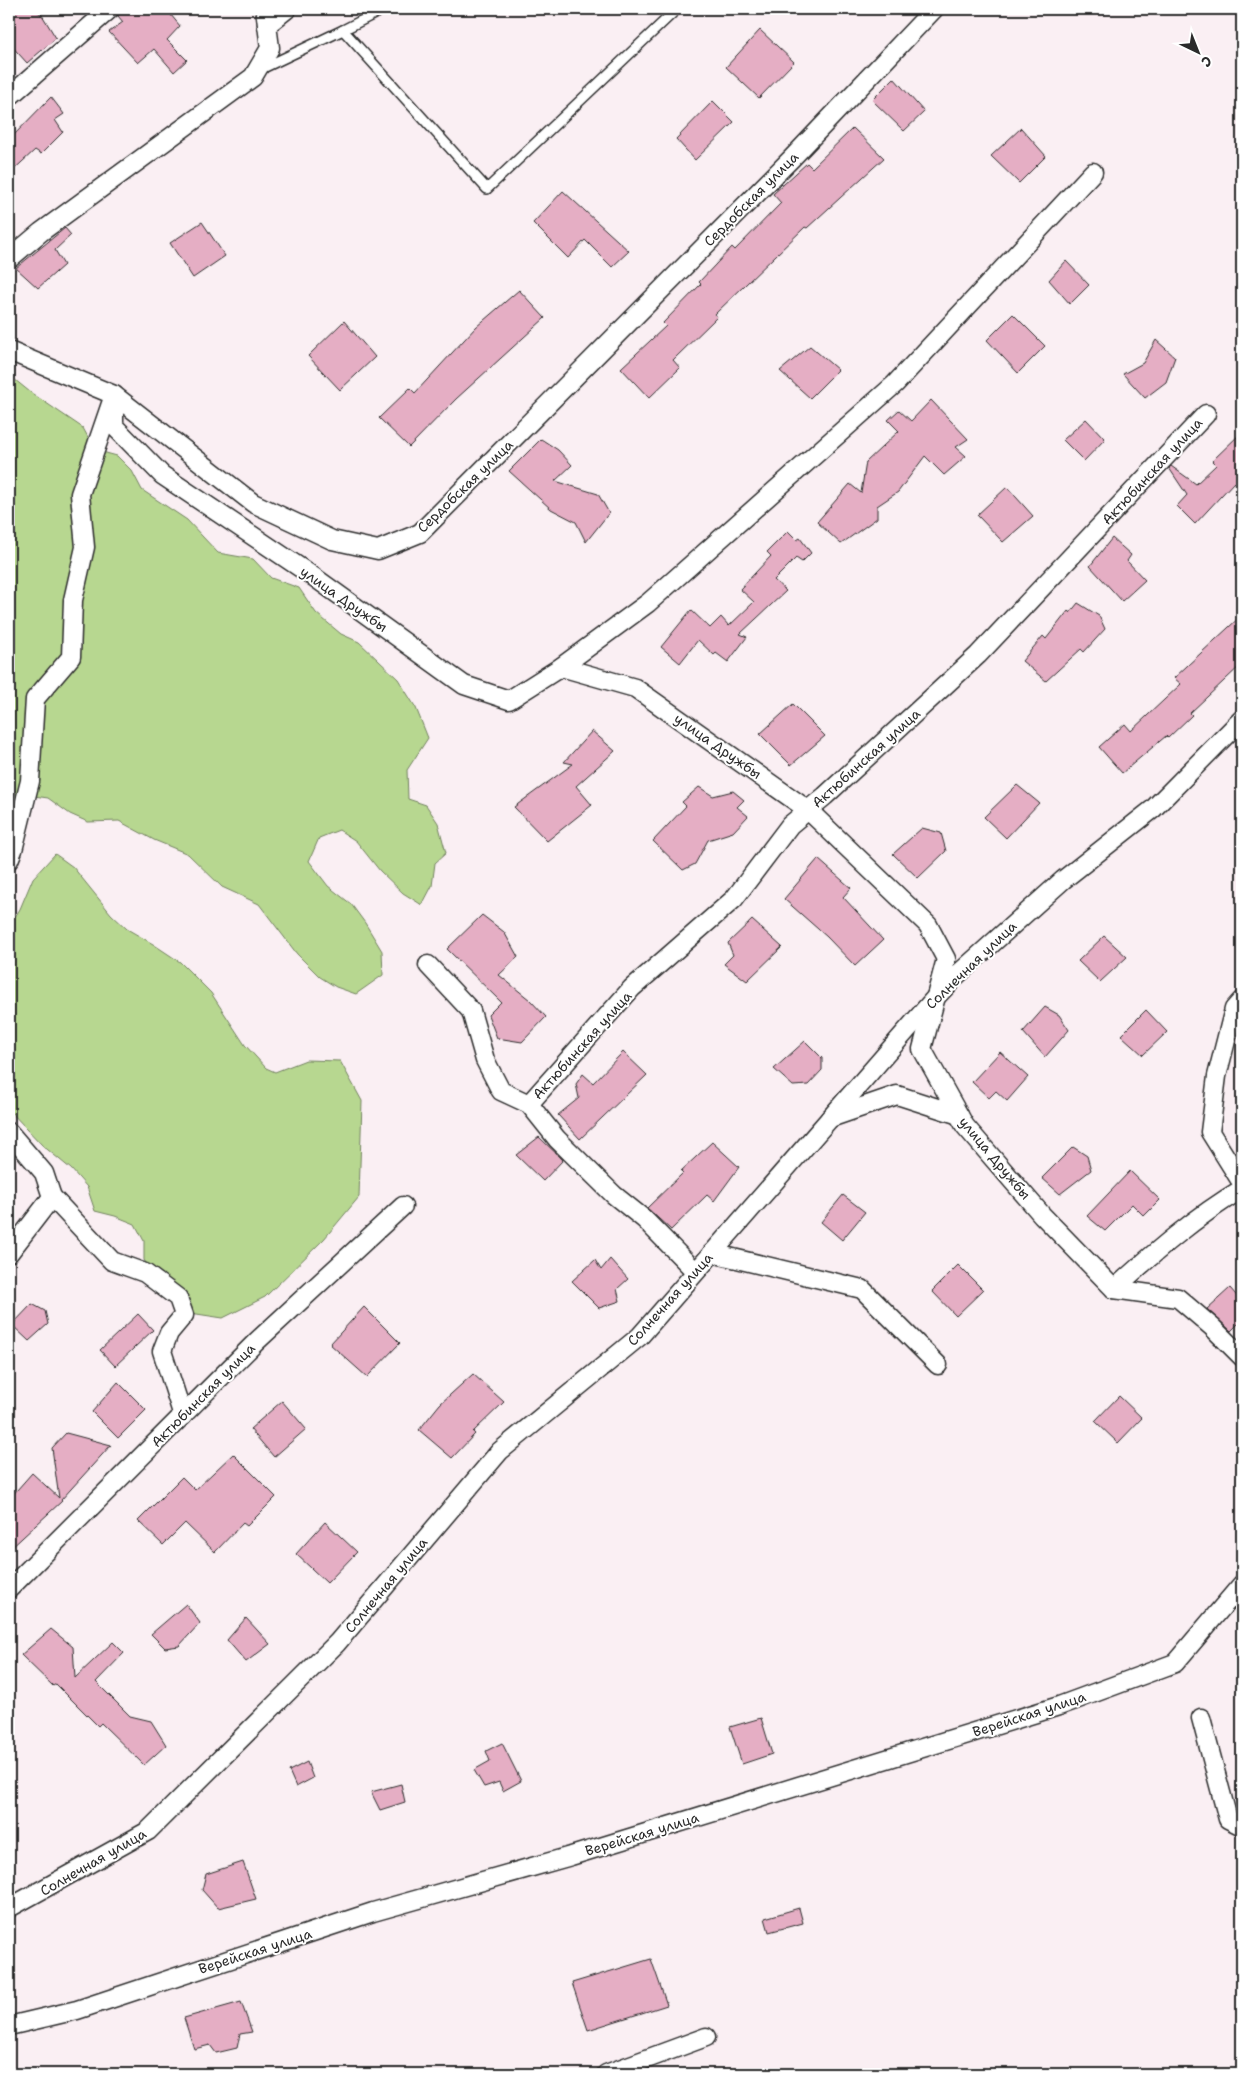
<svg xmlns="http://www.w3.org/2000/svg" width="1251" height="2083" viewBox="0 0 1251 2083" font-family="'Shantell Sans',sans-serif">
  <rect width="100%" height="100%" fill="#faeff3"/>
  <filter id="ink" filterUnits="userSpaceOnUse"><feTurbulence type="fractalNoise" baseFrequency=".02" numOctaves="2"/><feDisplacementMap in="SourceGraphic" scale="10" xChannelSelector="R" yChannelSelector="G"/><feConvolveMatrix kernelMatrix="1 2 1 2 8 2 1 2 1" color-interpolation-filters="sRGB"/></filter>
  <g filter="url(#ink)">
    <g fill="#b7d790" stroke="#71815e">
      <path d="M 9,375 L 30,392 L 83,428 L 95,450 L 117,456 L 132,471 L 142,490 L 187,520 L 218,553 L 253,559 L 271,578 L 299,588 L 316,613 L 341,634 L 359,642 L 398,679 L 416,708 L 428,738 L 407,770 L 408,799 L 426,805 L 438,823 L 446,853 L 435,863 L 432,886 L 422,905 L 403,893 L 380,871 L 356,841 L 339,830 L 319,838 L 309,861 L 328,886 L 351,904 L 365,923 L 382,951 L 383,975 L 356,994 L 336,987 L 320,977 L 297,954 L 259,904 L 222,887 L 188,854 L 154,840 L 119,821 L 88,822 L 70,814 L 48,798 L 27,795 L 9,806 Z"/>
      <path d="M 55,854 L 73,867 L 111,914 L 127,929 L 153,944 L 180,962 L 211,993 L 245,1045 L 266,1068 L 275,1072 L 306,1060 L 340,1061 L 362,1101 L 359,1197 L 324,1239 L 265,1297 L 223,1318 L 177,1311 L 144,1260 L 144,1241 L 135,1224 L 115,1216 L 95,1211 L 87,1187 L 71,1169 L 42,1145 L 9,1110 L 9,926 L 20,909 L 33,878 Z"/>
    </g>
    <g fill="#e5aec4" stroke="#2b2b2b">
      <path d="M 18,9 L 34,9 L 42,15 L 56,38 L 27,63 L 9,43 L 9,18 Z"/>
      <path d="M 120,9 L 166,9 L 180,26 L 167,40 L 187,60 L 174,72 L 154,49 L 138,63 L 109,32 L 123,22 L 118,16 Z"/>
      <path d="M 760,30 L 794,62 L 759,98 L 726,67 Z"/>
      <path d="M 894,78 L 924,112 L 904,131 L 872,100 Z"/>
      <path d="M 51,97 L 64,114 L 55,120 L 63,132 L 41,154 L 35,150 L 9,174 L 9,140 Z"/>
      <path d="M 713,101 L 734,122 L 695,160 L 676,139 Z"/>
      <path d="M 853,128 L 884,158 L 807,228 L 805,227 L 715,314 L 717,317 L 673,360 L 680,368 L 649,398 L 621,368 L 666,326 L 663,323 L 701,284 L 699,282 L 732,247 L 735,250 L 781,203 L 773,194 L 807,163 L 812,168 Z"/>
      <path d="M 1021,128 L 1046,156 L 1019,183 L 991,156 Z"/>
      <path d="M 563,191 L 629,251 L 612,267 L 585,240 L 568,258 L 533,223 Z"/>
      <path d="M 202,222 L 225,256 L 193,278 L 170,243 Z"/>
      <path d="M 65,228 L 71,235 L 55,250 L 64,265 L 38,288 L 16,268 Z"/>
      <path d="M 1066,261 L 1089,285 L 1070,304 L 1049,280 Z"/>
      <path d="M 519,290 L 545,318 L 456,399 L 409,447 L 379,418 L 410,388 L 415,393 L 476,327 Z"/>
      <path d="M 1013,314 L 1045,346 L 1018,373 L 987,340 Z"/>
      <path d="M 344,321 L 375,357 L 340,390 L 308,356 Z"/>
      <path d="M 1156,340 L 1175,357 L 1166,382 L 1145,398 L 1123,374 L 1143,363 Z"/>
      <path d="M 810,346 L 838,370 L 810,398 L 780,371 Z"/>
      <path d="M 931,400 L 968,439 L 956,447 L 966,456 L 944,475 L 925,456 L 898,492 L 877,506 L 877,518 L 841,544 L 817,522 L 850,484 L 861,493 L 866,462 L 899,431 L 888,420 L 899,410 L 911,421 Z"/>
      <path d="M 1086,419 L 1105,439 L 1084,461 L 1063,440 Z"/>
      <path d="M 1242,432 L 1242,490 L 1234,482 L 1195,524 L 1177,506 L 1187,495 L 1169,468 L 1171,466 L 1196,484 L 1216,465 L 1212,461 Z"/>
      <path d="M 541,439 L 558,450 L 572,465 L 555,481 L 598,494 L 609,513 L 586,542 L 576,522 L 551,509 L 509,471 Z"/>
      <path d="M 1007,487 L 1033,516 L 1003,542 L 977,515 Z"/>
      <path d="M 788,531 L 797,540 L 800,538 L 811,553 L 802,562 L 796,558 L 774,580 L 786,591 L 740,634 L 747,637 L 728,662 L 716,653 L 714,655 L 698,640 L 680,663 L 661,647 L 691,610 L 710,628 L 721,617 L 729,626 L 754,602 L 740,589 L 771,556 L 767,552 Z"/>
      <path d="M 1112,538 L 1131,555 L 1127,561 L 1145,580 L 1122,601 L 1090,566 Z"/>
      <path d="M 1078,603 L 1099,616 L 1105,629 L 1084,652 L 1081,649 L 1046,681 L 1022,661 L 1043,636 L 1046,639 L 1068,611 L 1070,613 Z"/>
      <path d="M 1242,615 L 1242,664 L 1190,713 L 1192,715 L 1168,738 L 1166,736 L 1122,773 L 1099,747 L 1125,724 L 1131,731 L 1181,684 L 1174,678 Z"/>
      <path d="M 793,704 L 825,736 L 791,765 L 760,734 Z"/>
      <path d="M 592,731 L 615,751 L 576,786 L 592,805 L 547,841 L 514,807 L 573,764 L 564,762 Z"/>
      <path d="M 1017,785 L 1039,803 L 1006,838 L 984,817 Z"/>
      <path d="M 699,787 L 713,796 L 733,791 L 744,800 L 737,807 L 748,816 L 733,832 L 708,840 L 695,864 L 683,870 L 653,841 L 686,806 L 682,802 Z"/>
      <path d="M 922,828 L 941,833 L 946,851 L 918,878 L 893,854 Z"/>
      <path d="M 818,859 L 851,888 L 843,897 L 883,940 L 855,966 L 827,937 L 784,899 Z"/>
      <path d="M 482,915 L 504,932 L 518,957 L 499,975 L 530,1000 L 546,1017 L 522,1042 L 497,1038 L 488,1015 L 501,1002 L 447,949 Z"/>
      <path d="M 752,920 L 782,947 L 747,981 L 724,964 L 733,955 L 728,943 Z"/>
      <path d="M 1104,936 L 1127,957 L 1100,982 L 1078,961 Z"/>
      <path d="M 1045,1007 L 1059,1015 L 1069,1030 L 1045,1057 L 1023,1032 Z"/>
      <path d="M 1146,1010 L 1167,1032 L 1143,1055 L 1121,1035 Z"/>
      <path d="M 805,1041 L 822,1058 L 822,1070 L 808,1085 L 793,1086 L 774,1069 Z"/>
      <path d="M 623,1052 L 647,1075 L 580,1139 L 558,1115 L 579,1098 L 576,1084 L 583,1074 L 593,1083 Z"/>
      <path d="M 1000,1052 L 1028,1077 L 1007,1101 L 996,1091 L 989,1098 L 972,1082 Z"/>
      <path d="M 539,1137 L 563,1160 L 543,1181 L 516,1155 Z"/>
      <path d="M 712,1142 L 739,1167 L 714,1201 L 707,1195 L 671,1230 L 647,1208 L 683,1173 L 681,1171 Z"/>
      <path d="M 1073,1147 L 1087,1156 L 1091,1170 L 1060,1194 L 1042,1178 Z"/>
      <path d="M 1130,1171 L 1160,1200 L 1144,1216 L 1132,1204 L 1105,1231 L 1087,1216 Z"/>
      <path d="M 843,1195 L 865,1212 L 842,1240 L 821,1222 Z"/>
      <path d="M 610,1259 L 628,1279 L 617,1289 L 620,1301 L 599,1308 L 572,1281 L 595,1260 L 601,1270 Z"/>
      <path d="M 958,1265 L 983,1290 L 956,1316 L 932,1291 Z"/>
      <path d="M 1230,1288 L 1242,1302 L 1242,1320 L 1231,1331 L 1207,1309 Z"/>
      <path d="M 32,1304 L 45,1311 L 48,1324 L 29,1341 L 12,1325 Z"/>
      <path d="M 364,1307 L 400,1343 L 367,1377 L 330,1344 Z"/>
      <path d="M 138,1314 L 153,1330 L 115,1366 L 100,1350 Z"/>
      <path d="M 473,1374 L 504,1402 L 473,1432 L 475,1434 L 452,1458 L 419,1430 L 440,1404 Z"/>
      <path d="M 118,1382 L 146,1410 L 118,1438 L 92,1412 Z"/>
      <path d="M 1119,1396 L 1142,1418 L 1118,1443 L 1095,1421 Z"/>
      <path d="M 282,1401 L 306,1429 L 274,1457 L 250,1429 Z"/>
      <path d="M 66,1433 L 111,1445 L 61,1500 L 62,1501 L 9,1550 L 9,1499 L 32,1473 L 59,1498 L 52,1448 Z"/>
      <path d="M 233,1454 L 276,1497 L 247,1526 L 243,1523 L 215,1552 L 185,1523 L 163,1545 L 138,1521 L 182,1477 L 195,1490 Z"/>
      <path d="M 325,1522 L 357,1552 L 327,1583 L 296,1554 Z"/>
      <path d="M 186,1604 L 200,1623 L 179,1646 L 165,1648 L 151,1634 Z"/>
      <path d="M 246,1618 L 270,1644 L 246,1662 L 227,1640 Z"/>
      <path d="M 51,1629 L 73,1647 L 75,1678 L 113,1642 L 124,1653 L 96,1682 L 130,1716 L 151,1721 L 166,1745 L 144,1765 L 101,1723 L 98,1726 L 56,1684 L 53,1686 L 21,1655 Z"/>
      <path d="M 761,1718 L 772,1754 L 742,1764 L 730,1727 Z"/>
      <path d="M 502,1743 L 521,1781 L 503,1791 L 499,1782 L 484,1787 L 474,1770 L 490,1761 L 486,1751 Z"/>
      <path d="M 307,1762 L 313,1778 L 296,1787 L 289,1771 Z"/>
      <path d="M 401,1784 L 405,1802 L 380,1810 L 371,1792 Z"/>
      <path d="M 243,1862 L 256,1899 L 218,1908 L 202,1890 L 206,1874 Z"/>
      <path d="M 799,1908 L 803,1923 L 769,1932 L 765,1918 Z"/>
      <path d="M 651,1959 L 667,2005 L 588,2030 L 572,1983 Z"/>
      <path d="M 241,2002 L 252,2032 L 240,2034 L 237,2048 L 216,2053 L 210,2045 L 194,2049 L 184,2018 Z"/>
    </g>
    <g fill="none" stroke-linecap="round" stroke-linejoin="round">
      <defs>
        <g id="service">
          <path d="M 343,30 L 384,9"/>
          <path d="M 261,69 L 343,30 L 487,189 L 677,9"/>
        </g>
        <g id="minor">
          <path d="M 267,25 L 287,9"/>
          <path d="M 9,97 L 110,9"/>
          <path d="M 9,259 L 41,232 L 253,77 L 270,48 L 265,9"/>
          <path d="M 9,351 L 114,395 L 114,426 L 162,475 L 314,577 L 464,685 L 509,700 L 561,667 L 635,688 L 808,810 L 928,925 L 946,959 L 922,1049 L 965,1126 L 1042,1215 L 1114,1289 L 1178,1298 L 1212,1327 L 1242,1357"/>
          <path d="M 561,667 L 648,603 L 895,384 L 1093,172"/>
          <path d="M 9,860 L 13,850 L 30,781 L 35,699 L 71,657 L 73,600 L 85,547 L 80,494 L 114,395 L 253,503 L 332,540 L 378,550 L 420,533 L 792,158 L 934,9"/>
          <path d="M 428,965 L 471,1011 L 485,1060 L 501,1091 L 529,1104 L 557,1139 L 614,1195 L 644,1219 L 695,1271"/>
          <path d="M 1242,1000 L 1234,1009 L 1217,1076 L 1210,1132 L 1242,1183"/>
          <path d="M 529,1104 L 632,988 L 734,899 L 790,825 L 825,796 L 978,655 L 1206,414"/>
          <path d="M 830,1118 L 897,1095 L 959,1115"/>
          <path d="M 9,1132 L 44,1173 L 52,1197 L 9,1253"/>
          <path d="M 52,1197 L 112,1261 L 145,1273 L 178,1298 L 184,1315 L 169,1333 L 162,1351 L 183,1416"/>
          <path d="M 712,1253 L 862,1289 L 938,1365"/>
          <path d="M 1114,1289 C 1155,1252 1195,1217 1242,1189"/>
          <path d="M 9,1589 L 257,1341 L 403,1206"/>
          <path d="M 1201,1718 L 1228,1819 L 1242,1826"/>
          <path d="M 9,1908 L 148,1831 L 337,1643 L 500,1451 L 640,1336 L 935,998 L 957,975 L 1063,880 L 1153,809 L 1242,719"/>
          <path d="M 9,2026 L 77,2010 L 373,1912 L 571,1856 L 1059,1706 L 1175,1663 L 1242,1584"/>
          <path d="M 606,2074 L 706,2037"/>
        </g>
      </defs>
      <use href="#service" stroke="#2b2b2b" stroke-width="12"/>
      <use href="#minor" stroke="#2b2b2b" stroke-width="21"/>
      <use href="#service" stroke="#fff" stroke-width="9"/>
      <use href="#minor" stroke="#fff" stroke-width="18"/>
    </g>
  </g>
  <g text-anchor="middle" stroke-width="4" stroke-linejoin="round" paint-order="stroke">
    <g font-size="14" fill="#2b2b2b" stroke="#fff">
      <text transform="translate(751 199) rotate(-45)" y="5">Сердобская улица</text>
      <text transform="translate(1152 471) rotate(-47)" y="5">Актюбинская улица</text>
      <text transform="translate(465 486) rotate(-44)" y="5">Сердобская улица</text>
      <text transform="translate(344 599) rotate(35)" y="5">улица Дружбы</text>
      <text transform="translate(718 746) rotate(35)" y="5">улица Дружбы</text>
      <text transform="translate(866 758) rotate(-42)" y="5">Актюбинская улица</text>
      <text transform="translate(971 965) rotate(-44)" y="5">Солнечная улица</text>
      <text transform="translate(582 1045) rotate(-48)" y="5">Актюбинская улица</text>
      <text transform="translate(995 1158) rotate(50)" y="5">улица Дружбы</text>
      <text transform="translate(670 1299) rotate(-48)" y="5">Солнечная улица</text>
      <text transform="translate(203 1395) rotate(-45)" y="5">Актюбинская улица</text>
      <text transform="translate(386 1585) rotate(-50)" y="5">Солнечная улица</text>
      <text transform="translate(1029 1714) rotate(-18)" y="5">Верейская улица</text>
      <text transform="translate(642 1834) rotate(-17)" y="5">Верейская улица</text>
      <text transform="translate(93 1862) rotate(-30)" y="5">Солнечная улица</text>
      <text transform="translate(255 1951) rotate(-18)" y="5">Верейская улица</text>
    </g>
  </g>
  <rect width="1251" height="2083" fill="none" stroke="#fff" stroke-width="30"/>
  <rect x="15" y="15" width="1221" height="2053" fill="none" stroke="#2b2b2b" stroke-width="2" filter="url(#ink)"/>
  <g transform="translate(1198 52) rotate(137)" stroke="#ffffff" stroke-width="4" paint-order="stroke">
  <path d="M0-4L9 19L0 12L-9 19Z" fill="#2b2b2b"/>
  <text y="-8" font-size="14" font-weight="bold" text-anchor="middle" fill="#2b2b2b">С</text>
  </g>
</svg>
